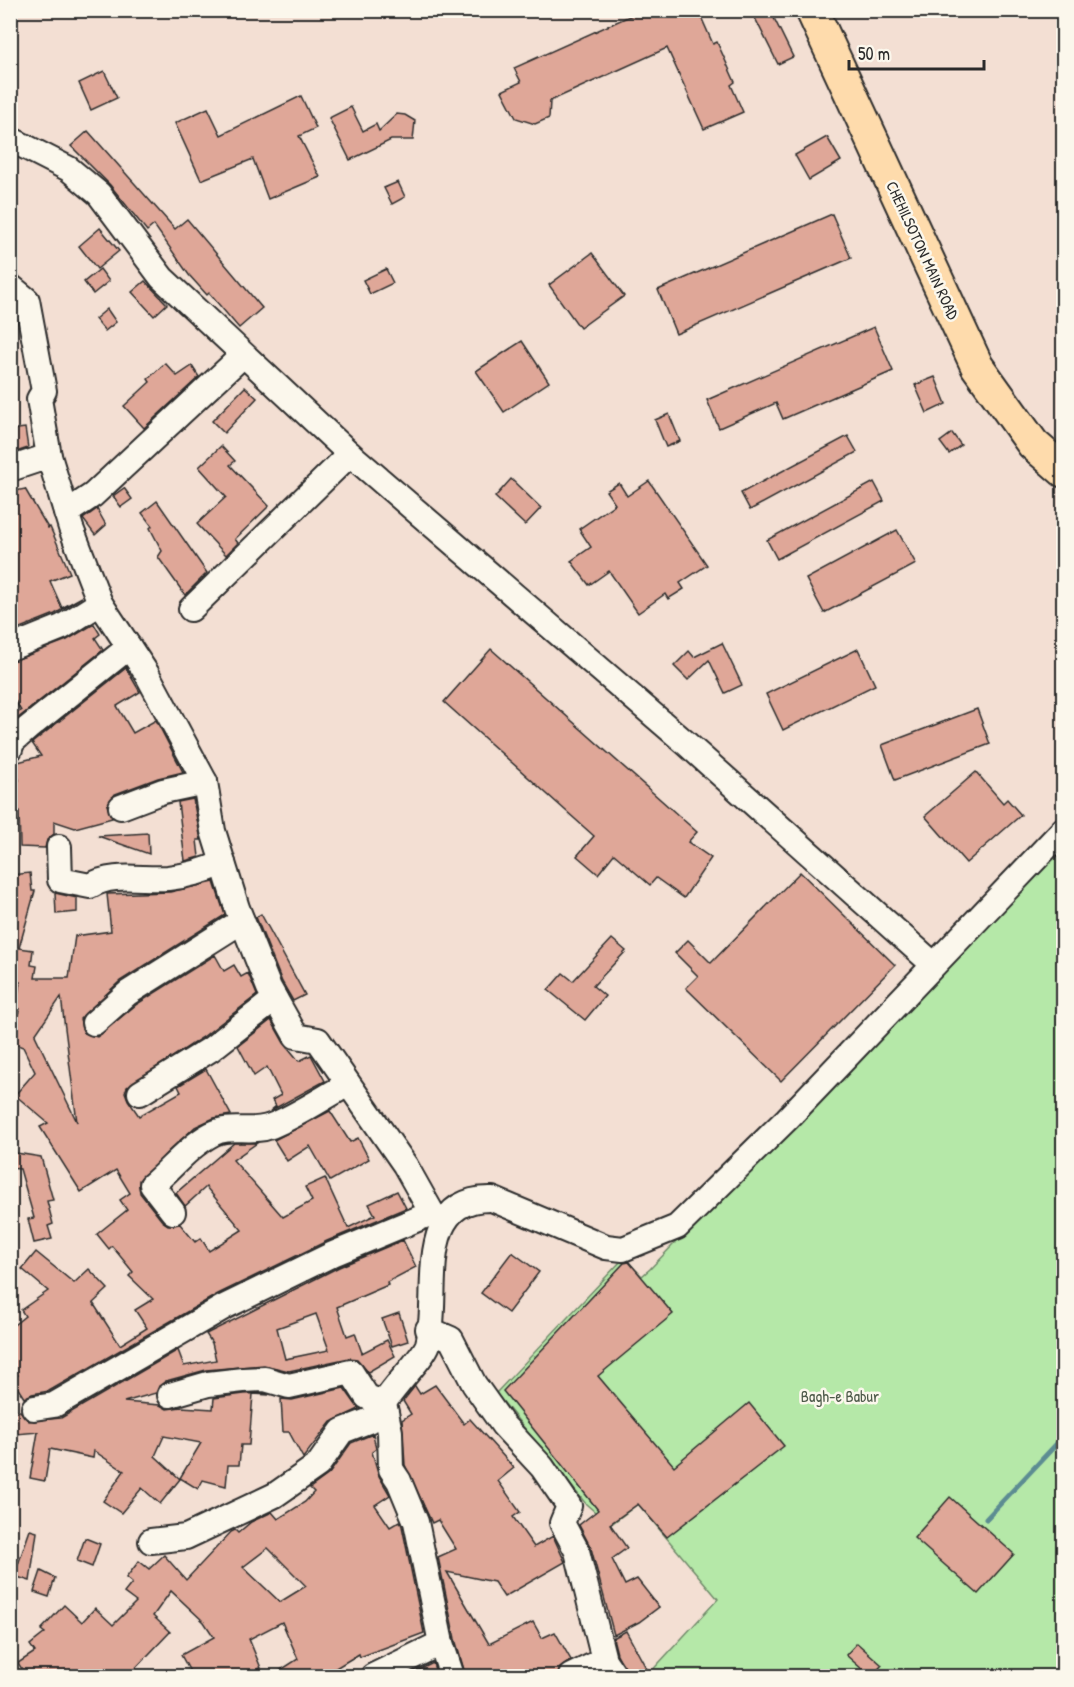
<svg xmlns="http://www.w3.org/2000/svg" width="1074" height="1687" viewBox="0 0 1074 1687" font-family="'Patrick Hand',sans-serif">
  <rect width="100%" height="100%" fill="#f3dfd3"/>
  <filter id="ink" filterUnits="userSpaceOnUse"><feTurbulence type="fractalNoise" baseFrequency=".0167" numOctaves="2"/><feDisplacementMap in="SourceGraphic" scale="12" xChannelSelector="R" yChannelSelector="G"/><feConvolveMatrix kernelMatrix="1 2 1 2 8 2 1 2 1" color-interpolation-filters="sRGB"/></filter>
  <g filter="url(#ink)">
    <path fill="#b5e8a8" stroke="#708a6a" stroke-width="1.5" d="M 1063,838 L 1063,1676 L 647,1676 L 718,1599 L 638,1504 L 610,1525 L 586,1504 L 496,1393 L 622,1260 L 624,1258 L 642,1276 L 650,1269 Z"/>
    <g fill="none" stroke-linecap="round" stroke-linejoin="round">
      <path stroke="#5c8c92" stroke-width="5" d="M 986,1519 L 1064,1436"/>
    </g>
    <g fill="#dfa798" stroke="#2b2b2b" stroke-width="1.5" fill-rule="evenodd">
      <path d="M 643,10 L 698,10 L 713,44 L 717,42 L 735,82 L 731,85 L 743,112 L 704,129 L 667,48 L 550,101 L 549,118 L 535,124 L 516,118 L 502,91 L 521,82 L 514,68 Z"/>
      <path d="M 751,10 L 770,10 L 793,57 L 778,64 Z"/>
      <path d="M 104,71 L 117,98 L 91,110 L 79,83 Z"/>
      <path d="M 301,96 L 316,128 L 299,136 L 320,177 L 268,199 L 253,159 L 201,180 L 175,123 L 208,108 L 221,135 Z"/>
      <path d="M 351,107 L 363,131 L 376,124 L 379,131 L 397,114 L 405,115 L 415,121 L 413,140 L 391,140 L 350,160 L 329,118 Z"/>
      <path d="M 88,131 L 175,229 L 187,219 L 262,308 L 239,328 L 209,293 L 207,295 L 189,275 L 154,225 L 147,231 L 110,185 L 71,146 Z"/>
      <path d="M 827,137 L 841,161 L 809,180 L 795,155 Z"/>
      <path d="M 398,182 L 405,197 L 392,204 L 384,188 Z"/>
      <path d="M 832,214 L 851,258 L 676,334 L 658,290 Z"/>
      <path d="M 100,228 L 119,251 L 97,269 L 79,246 Z"/>
      <path d="M 592,253 L 624,296 L 580,328 L 549,285 Z"/>
      <path d="M 100,269 L 109,281 L 93,294 L 84,282 Z"/>
      <path d="M 386,269 L 393,283 L 370,294 L 363,280 Z"/>
      <path d="M 145,281 L 167,304 L 154,316 L 132,292 Z"/>
      <path d="M 107,309 L 116,322 L 105,331 L 95,319 Z"/>
      <path d="M 874,327 L 893,371 L 783,419 L 776,403 L 719,428 L 707,400 Z"/>
      <path d="M 522,341 L 549,382 L 504,412 L 476,371 Z"/>
      <path d="M 165,363 L 177,376 L 192,366 L 199,377 L 144,428 L 124,406 L 150,382 L 148,379 Z"/>
      <path d="M 935,377 L 946,404 L 927,413 L 915,385 Z"/>
      <path d="M 245,387 L 257,398 L 224,433 L 212,421 Z"/>
      <path d="M 669,414 L 680,441 L 666,447 L 655,420 Z"/>
      <path d="M 25,428 L 28,448 L 16,452 L 12,447 L 10,430 Z"/>
      <path d="M 952,433 L 961,445 L 949,454 L 940,442 Z"/>
      <path d="M 848,436 L 857,452 L 750,510 L 741,493 Z"/>
      <path d="M 221,446 L 235,461 L 230,465 L 269,506 L 235,539 L 238,543 L 226,555 L 197,524 L 226,497 L 199,467 Z"/>
      <path d="M 511,479 L 541,508 L 525,525 L 495,497 Z"/>
      <path d="M 649,481 L 707,565 L 680,583 L 684,589 L 668,599 L 665,594 L 638,613 L 609,571 L 589,585 L 571,561 L 591,547 L 579,529 L 615,504 L 606,491 L 619,483 L 627,496 Z"/>
      <path d="M 874,482 L 884,501 L 777,559 L 767,540 Z"/>
      <path d="M 124,488 L 132,499 L 121,507 L 113,496 Z"/>
      <path d="M 25,489 L 48,528 L 50,527 L 70,573 L 50,581 L 62,608 L 82,597 L 55,614 L 10,632 L 10,492 Z"/>
      <path d="M 157,501 L 207,573 L 185,595 L 158,557 L 162,551 L 150,528 L 152,526 L 142,513 Z"/>
      <path d="M 97,509 L 106,525 L 95,535 L 83,519 Z"/>
      <path d="M 897,530 L 916,564 L 824,613 L 806,579 Z"/>
      <path d="M 94,624 L 100,634 L 95,638 L 103,650 L 17,719 L 14,714 L 21,711 L 10,692 L 10,662 L 67,640 Z"/>
      <path d="M 722,643 L 742,685 L 725,693 L 709,660 L 688,680 L 674,666 L 689,651 L 694,657 Z"/>
      <path d="M 491,649 L 697,832 L 688,842 L 711,858 L 684,898 L 656,878 L 650,885 L 614,854 L 598,874 L 577,856 L 594,836 L 444,702 Z"/>
      <path d="M 858,649 L 875,685 L 783,730 L 766,694 Z"/>
      <path d="M 126,668 L 140,692 L 117,706 L 133,733 L 156,720 L 183,772 L 158,778 L 115,794 L 107,805 L 112,818 L 75,828 L 54,821 L 54,834 L 47,840 L 45,848 L 20,847 L 19,811 L 10,812 L 10,781 L 19,780 L 14,763 L 41,756 L 32,743 Z"/>
      <path d="M 977,709 L 990,744 L 895,780 L 882,745 Z"/>
      <path d="M 976,772 L 1003,803 L 1007,799 L 1021,815 L 966,863 L 925,816 Z"/>
      <path d="M 193,799 L 201,840 L 197,840 L 199,857 L 185,861 L 178,802 Z"/>
      <path d="M 148,833 L 149,854 L 98,836 Z"/>
      <path d="M 800,872 L 895,965 L 781,1081 L 686,988 L 698,976 L 675,953 L 688,940 L 711,963 Z"/>
      <path d="M 30,873 L 32,891 L 35,891 L 19,948 L 33,950 L 31,965 L 37,966 L 35,978 L 69,978 L 75,936 L 111,931 L 107,894 L 170,892 L 214,882 L 225,915 L 120,981 L 80,1019 L 84,1033 L 97,1037 L 137,1004 L 215,955 L 224,971 L 234,965 L 241,977 L 248,973 L 257,995 L 203,1037 L 127,1087 L 125,1092 L 128,1100 L 139,1116 L 181,1092 L 178,1086 L 206,1069 L 231,1115 L 214,1118 L 195,1127 L 139,1180 L 140,1193 L 162,1221 L 168,1225 L 180,1224 L 195,1242 L 201,1238 L 209,1251 L 242,1230 L 206,1187 L 185,1206 L 176,1193 L 234,1143 L 257,1143 L 233,1160 L 283,1217 L 312,1201 L 305,1187 L 325,1178 L 348,1228 L 375,1215 L 369,1204 L 397,1191 L 406,1208 L 327,1241 L 218,1294 L 49,1391 L 32,1394 L 24,1398 L 12,1379 L 18,1375 L 10,1365 L 10,1328 L 25,1316 L 21,1310 L 48,1291 L 22,1269 L 36,1252 L 74,1283 L 89,1269 L 108,1289 L 93,1303 L 120,1345 L 147,1328 L 135,1310 L 153,1299 L 129,1276 L 133,1272 L 112,1246 L 109,1249 L 97,1234 L 127,1210 L 120,1200 L 130,1193 L 116,1170 L 81,1192 L 40,1127 L 48,1123 L 15,1095 L 35,1072 L 23,1047 L 10,1042 L 10,1032 L 20,1009 L 16,1008 L 20,982 L 10,982 L 10,875 ZM 61,997 L 77,1122 L 35,1035 Z"/>
      <path d="M 55,893 L 77,898 L 77,912 L 56,914 Z"/>
      <path d="M 261,914 L 305,995 L 293,1001 L 282,982 L 256,917 Z"/>
      <path d="M 612,939 L 626,951 L 593,986 L 605,996 L 585,1020 L 548,990 L 563,973 L 573,981 Z"/>
      <path d="M 271,1020 L 284,1043 L 299,1061 L 311,1055 L 325,1081 L 270,1111 L 276,1106 L 272,1100 L 281,1095 L 267,1067 L 254,1076 L 238,1046 Z"/>
      <path d="M 330,1111 L 350,1142 L 358,1138 L 369,1159 L 330,1181 L 310,1146 L 287,1161 L 274,1140 Z"/>
      <path d="M 10,1152 L 41,1157 L 53,1200 L 47,1201 L 53,1224 L 48,1226 L 52,1239 L 34,1243 L 28,1219 L 34,1218 L 20,1169 L 10,1168 Z"/>
      <path d="M 403,1240 L 416,1267 L 387,1282 L 388,1285 L 337,1307 L 347,1336 L 355,1333 L 362,1353 L 387,1340 L 395,1356 L 368,1372 L 357,1359 L 349,1358 L 289,1371 L 264,1365 L 206,1370 L 166,1381 L 159,1386 L 156,1393 L 124,1402 L 160,1405 L 167,1409 L 181,1407 L 213,1409 L 214,1398 L 244,1394 L 263,1393 L 269,1395 L 253,1394 L 249,1445 L 241,1445 L 239,1465 L 228,1465 L 226,1486 L 203,1480 L 198,1489 L 180,1478 L 201,1443 L 164,1436 L 155,1456 L 180,1479 L 160,1504 L 142,1488 L 121,1513 L 103,1501 L 124,1471 L 94,1451 L 93,1458 L 50,1449 L 45,1481 L 30,1478 L 38,1432 L 16,1434 L 14,1411 L 20,1411 L 29,1421 L 61,1418 L 178,1350 L 184,1366 L 216,1360 L 212,1343 L 206,1334 L 339,1267 ZM 316,1314 L 329,1350 L 285,1359 L 277,1328 Z"/>
      <path d="M 512,1252 L 539,1272 L 508,1313 L 481,1293 Z"/>
      <path d="M 629,1262 L 673,1314 L 598,1376 L 674,1466 L 749,1403 L 784,1446 L 667,1537 L 638,1504 L 610,1524 L 627,1548 L 612,1559 L 625,1585 L 637,1579 L 659,1607 L 639,1622 L 614,1635 L 591,1548 L 579,1525 L 598,1510 L 503,1391 L 624,1263 Z"/>
      <path d="M 399,1313 L 408,1341 L 392,1346 L 382,1319 Z"/>
      <path d="M 435,1385 L 464,1424 L 470,1419 L 514,1468 L 498,1481 L 520,1512 L 513,1517 L 534,1547 L 553,1536 L 565,1562 L 504,1597 L 494,1582 L 447,1572 L 489,1644 L 533,1622 L 542,1638 L 555,1632 L 571,1660 L 560,1668 L 557,1677 L 466,1677 L 455,1639 L 438,1557 L 456,1549 L 438,1520 L 432,1523 L 405,1465 L 402,1420 L 411,1414 L 403,1401 L 415,1386 L 420,1394 Z"/>
      <path d="M 344,1388 L 359,1409 L 331,1422 L 303,1458 L 289,1432 L 283,1432 L 281,1399 L 292,1400 Z"/>
      <path d="M 373,1434 L 376,1449 L 372,1452 L 379,1476 L 390,1495 L 375,1505 L 390,1527 L 400,1521 L 402,1526 L 424,1633 L 360,1657 L 359,1654 L 321,1677 L 270,1677 L 298,1659 L 282,1622 L 249,1639 L 261,1668 L 240,1677 L 193,1677 L 181,1655 L 214,1637 L 204,1622 L 171,1591 L 153,1616 L 170,1632 L 127,1677 L 90,1677 L 85,1670 L 74,1677 L 27,1677 L 18,1663 L 35,1652 L 30,1645 L 45,1633 L 41,1630 L 64,1605 L 82,1622 L 95,1608 L 113,1625 L 136,1602 L 124,1593 L 132,1583 L 126,1578 L 139,1561 L 149,1569 L 164,1555 L 186,1580 L 231,1532 L 235,1530 L 238,1533 L 251,1522 L 272,1512 L 278,1519 L 305,1502 L 314,1492 L 310,1488 L 329,1474 L 351,1443 ZM 268,1548 L 306,1586 L 280,1602 L 243,1567 Z"/>
      <path d="M 950,1497 L 1014,1554 L 978,1594 L 914,1538 Z"/>
      <path d="M 30,1530 L 37,1532 L 30,1581 L 14,1576 Z"/>
      <path d="M 85,1538 L 100,1544 L 92,1567 L 77,1561 Z"/>
      <path d="M 41,1571 L 55,1578 L 49,1597 L 34,1592 Z"/>
      <path d="M 626,1631 L 651,1677 L 629,1677 L 617,1654 L 613,1638 Z"/>
      <path d="M 857,1643 L 882,1665 L 871,1677 L 846,1655 Z"/>
      <path d="M 433,1663 L 437,1677 L 405,1677 Z"/>
    </g>
    <g fill="none" stroke-linecap="round" stroke-linejoin="round">
      <defs>
        <g id="minor">
          <path d="M 10,139 L 69,169 L 99,194 L 162,278 L 350,454 L 687,744 L 933,964"/>
          <path d="M 10,286 L 27,300 L 44,391 L 39,399 L 49,456 L 71,528 L 100,603 L 147,674 L 205,782 L 213,831 L 237,908 L 269,988 L 296,1036 L 318,1040 L 405,1165 L 432,1213 L 442,1222"/>
          <path d="M 10,469 L 49,456"/>
          <path d="M 66,513 L 93,495 L 243,355"/>
          <path d="M 191,609 L 350,454"/>
          <path d="M 10,648 L 62,627 L 100,603"/>
          <path d="M 10,749 L 12,742 L 28,728 L 129,647"/>
          <path d="M 121,807 L 163,791 L 205,782"/>
          <path d="M 59,847 L 60,880 L 90,886 C 113,872 141,880 168,878 C 187,876 205,871 223,863"/>
          <path d="M 94,1023 L 128,993 L 242,921"/>
          <path d="M 140,1093 L 211,1049 L 275,999"/>
          <path d="M 173,1212 L 152,1185 C 172,1168 189,1146 212,1134 C 230,1124 251,1134 271,1126 C 297,1116 323,1098 348,1084"/>
          <path d="M 428,1329 L 451,1339 L 474,1384 L 503,1425 L 542,1467 L 569,1506 L 562,1523 L 577,1551 L 604,1660 L 615,1676"/>
          <path d="M 170,1395 L 208,1384 L 243,1380 L 265,1379 L 289,1386 L 351,1372 L 367,1397 L 384,1403"/>
          <path d="M 34,1408 L 54,1405 L 224,1307 L 333,1254 L 432,1213"/>
          <path d="M 151,1541 L 186,1537 L 275,1495 L 318,1465 L 342,1431 L 386,1414"/>
          <path d="M 373,1676 L 441,1643"/>
          <path d="M 452,1676 L 441,1643 L 416,1522 L 399,1481 L 391,1469 L 390,1432 L 384,1403 C 393,1387 424,1357 428,1344 C 441,1297 412,1197 492,1199 L 606,1247 L 623,1249 L 677,1227 L 787,1119 L 1064,829"/>
          <path d="M 571,1676 L 604,1660"/>
        </g>
        <path id="major" d="M 812,10 L 977,366 L 1033,444 L 1064,471"/>
      </defs>
      <use href="#minor" stroke="#2b2b2b" stroke-width="28"/>
      <use href="#major" stroke="#2b2b2b" stroke-width="36"/>
      <use href="#minor" stroke="#fbf7ec" stroke-width="24"/>
      <use href="#major" stroke="#fedbac" stroke-width="32"/>
    </g>
  </g>
  <g text-anchor="middle" stroke-width="5" stroke-linejoin="round" paint-order="stroke">
    <g font-size="16" fill="#2b2b2b" stroke="#fbf7ec">
      <text transform="translate(923 250) rotate(65)" y="6">CHEHILSOTON MAIN ROAD</text>
    </g>
    <g font-size="16" fill="#4e5a4a" stroke="#fbf7ec">
      <text x="840" y="1402">Bagh-e Babur</text>
    </g>
  </g>
  <rect width="1074" height="1687" fill="none" stroke="#fbf7ec" stroke-width="36"/>
  <rect x="18" y="18" width="1038" height="1651" fill="none" stroke="#2b2b2b" stroke-width="2" filter="url(#ink)"/>
  <path d="M849 60v9h135v-9" fill="none" stroke="#2b2b2b" stroke-width="3"/>
  <text x="858" y="60" font-size="18" fill="#2b2b2b" stroke="#fbf7ec" stroke-width="4.5" paint-order="stroke">50 m</text>
</svg>
